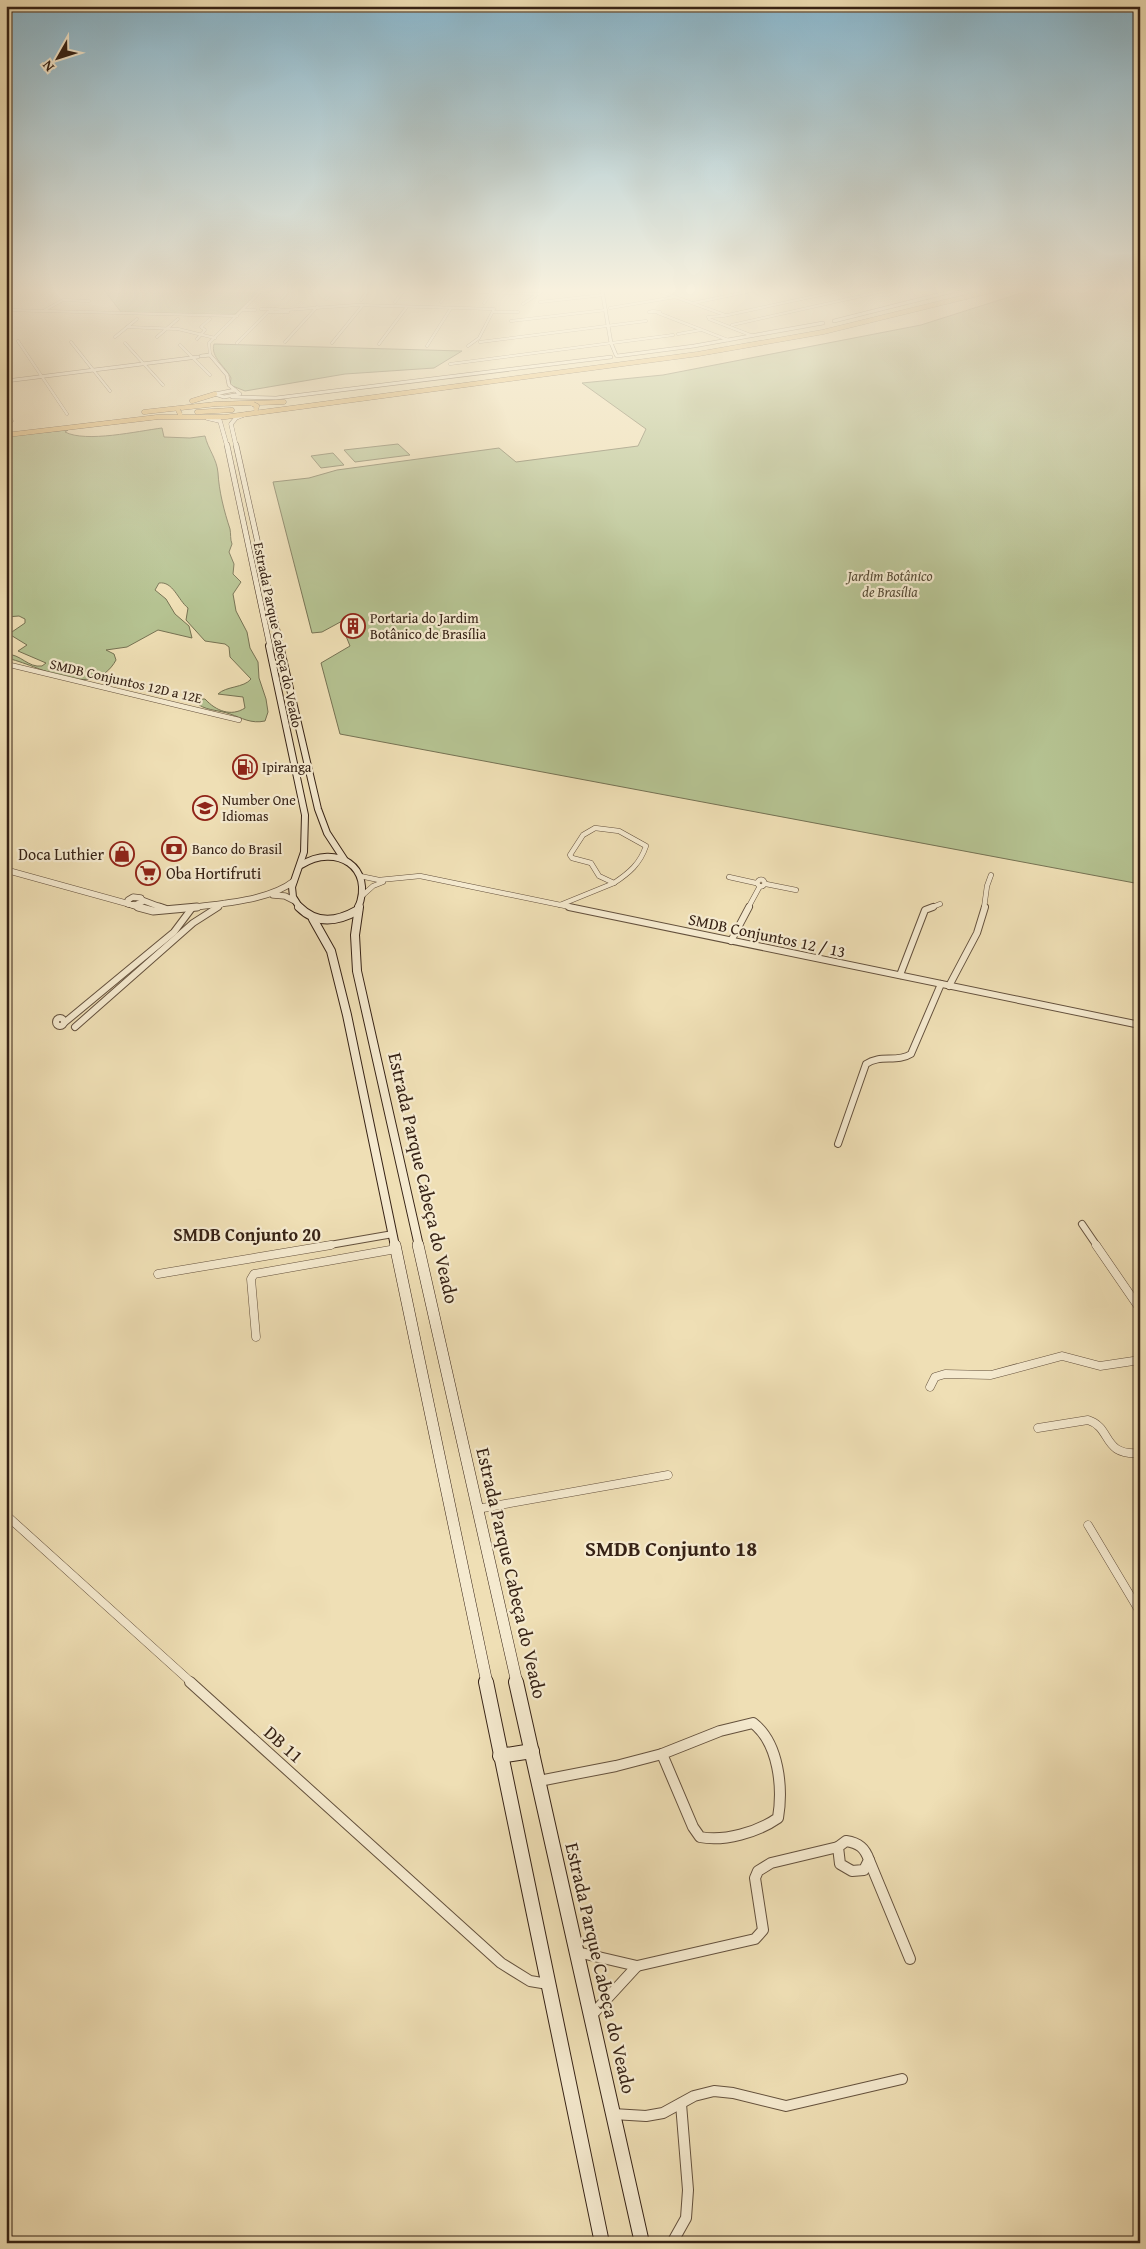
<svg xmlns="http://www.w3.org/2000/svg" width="1146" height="2249" viewBox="0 0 1146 2249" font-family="'Gentium Book Plus',serif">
  <rect width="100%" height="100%" fill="#efdfb5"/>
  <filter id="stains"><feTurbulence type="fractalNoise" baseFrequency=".004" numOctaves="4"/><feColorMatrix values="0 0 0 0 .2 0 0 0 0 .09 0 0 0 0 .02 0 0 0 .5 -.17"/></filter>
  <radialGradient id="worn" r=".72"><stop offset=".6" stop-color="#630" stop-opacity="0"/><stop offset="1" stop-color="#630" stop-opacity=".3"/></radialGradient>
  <g fill="#b5c291" stroke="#767253">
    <path d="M 104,290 L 259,292 L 235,314 L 222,315 L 121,312 Z"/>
    <path d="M 1031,290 L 1140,290 L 1140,884 L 340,734 L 321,663 L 350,646 L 346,636 L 362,626 L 344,620 L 322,632 L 312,633 L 273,482 L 309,478 L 337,470 L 499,448 L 516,462 L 638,446 L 646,429 L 582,383 L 663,375 L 921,325 Z"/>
    <path d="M 214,344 L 462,351 L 434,368 L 345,374 L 245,391 L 230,385 L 231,378 C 226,367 210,357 214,344 Z"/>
    <path d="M 162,428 L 164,437 L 190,438 L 205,436 C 208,449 217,459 218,473 C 219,491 224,511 230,529 C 231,534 230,539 232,544 L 229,552 L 234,564 L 233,574 L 241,582 L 233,594 L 236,611 L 247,632 L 250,648 L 258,662 L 259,678 L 266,699 L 268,712 L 265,721 C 251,724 242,718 230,714 C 219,710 209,711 199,705 L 198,699 L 205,699 C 216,711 231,717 245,708 L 243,697 L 218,694 C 226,686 244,688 251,679 L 230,657 L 229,647 L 225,644 L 205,641 L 186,620 L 188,608 C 178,600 173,581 159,583 L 155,590 L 166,599 L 175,614 L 189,626 L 192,638 L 158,630 L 127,647 L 106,650 L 114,654 L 116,660 C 93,702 38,664 6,658 L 6,654 C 21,654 28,668 42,666 L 46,663 L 18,651 L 27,645 L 9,634 L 25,623 L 25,619 L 19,616 L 6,617 L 6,436 L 68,430 L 65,432 C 86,443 138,431 162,428 Z"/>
    <path d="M 398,444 L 410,455 L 355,462 L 344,450 Z"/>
    <path d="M 333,453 L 344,465 L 321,468 L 311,456 Z"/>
  </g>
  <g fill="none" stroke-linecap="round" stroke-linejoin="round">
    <defs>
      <g id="minor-far4">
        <path d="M 209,290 L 261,291"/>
        <path d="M 429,290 L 538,294"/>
        <path d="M 656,290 L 725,315"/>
        <path d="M 282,298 L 289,290"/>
        <path d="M 326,299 L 335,290"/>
        <path d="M 361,300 L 369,290"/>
        <path d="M 395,302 L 404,290"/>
        <path d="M 441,302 L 448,292"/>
        <path d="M 540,302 L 603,295"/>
        <path d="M 484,303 L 491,293"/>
        <path d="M 693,303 L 756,290"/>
        <path d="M 523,304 L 544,290"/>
        <path d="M 610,308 L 675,297"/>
        <path d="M 261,309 L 272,309"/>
        <path d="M 274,309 L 285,310 L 284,312 L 268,312 Z"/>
        <path d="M 6,310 L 237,316"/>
        <path d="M 45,310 L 63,300 L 89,301"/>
        <path d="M 243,310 L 255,310"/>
        <path d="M 285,310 L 357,305 L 494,309 L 479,338 L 468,346"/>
        <path d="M 653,311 L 660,312 L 649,312 Z"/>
        <path d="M 284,312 L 288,312"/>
        <path d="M 494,312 L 518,312"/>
        <path d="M 658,313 L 728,340"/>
        <path d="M 708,317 L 723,316 L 843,290"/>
        <path d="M 709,319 L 753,336"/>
        <path d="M 511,321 L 606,310"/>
        <path d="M 732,325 L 888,290"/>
        <path d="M 127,327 L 178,329 L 215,338"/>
        <path d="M 678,334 L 701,330"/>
        <path d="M 115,337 L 137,319"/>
        <path d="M 157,337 L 178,319"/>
        <path d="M 197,339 L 205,330 L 201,327 L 210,319"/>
        <path d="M 18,341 L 67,414"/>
        <path d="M 71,342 L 110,391"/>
        <path d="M 285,342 L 317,307"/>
        <path d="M 480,342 L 646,321"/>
        <path d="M 125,343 L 163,385"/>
        <path d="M 237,343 L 268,312"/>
        <path d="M 332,343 L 363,305"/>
        <path d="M 379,344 L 406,308"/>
        <path d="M 180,345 L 210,375"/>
        <path d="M 427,346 L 451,308"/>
        <path d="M 210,355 L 209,343 L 262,290"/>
        <path d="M 450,364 L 673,335"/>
        <path d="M 6,411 L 12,421"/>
      </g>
      <g id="minor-far3">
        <path d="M 6,664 L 239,720"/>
        <path d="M 595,828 L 619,831 L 646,846 C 640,864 629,873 614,883 L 599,876 L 591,863 L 572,858 L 570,855 L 583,835 Z"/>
        <path d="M 360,876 L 379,880 L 420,876 L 575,908"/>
        <path d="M 729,877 L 756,883"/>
        <circle cx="761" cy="883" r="3.5"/>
        <path d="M 766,884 L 796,890"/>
        <path d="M 363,895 L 373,886 L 383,882"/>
        <path d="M 560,905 L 614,883"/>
        <path d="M 216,908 L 224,903"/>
        <path d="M 748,908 L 760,886"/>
        <path d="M 930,908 L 940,904"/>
        <path d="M 984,908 L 987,886 L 991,875"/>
      </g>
      <g id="minor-far2">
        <path d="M 569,907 L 1140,1025"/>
        <path d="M 731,941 L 749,907"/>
        <path d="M 900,975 L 925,910 L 933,907"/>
        <path d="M 949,986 L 977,933 L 985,907"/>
        <circle cx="60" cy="1022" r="4"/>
        <path d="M 64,1023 L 174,932 L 192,908"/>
        <path d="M 75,1027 L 193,923 L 218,907"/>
        <path d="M 838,1144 L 866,1064 C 880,1054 897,1063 911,1054 L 941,984"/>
        <path d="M 1082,1224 L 1097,1246"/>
        <path d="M 324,1246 L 393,1234"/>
      </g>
      <g id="minor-far1">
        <path d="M 1096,1245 L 1140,1309"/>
        <path d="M 158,1274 L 331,1245"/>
        <path d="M 256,1337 L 251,1279 L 254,1274 L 396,1249"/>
        <path d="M 930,1387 L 935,1377 L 945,1374 L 991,1375 L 1062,1356 L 1100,1366 L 1140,1360"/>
        <path d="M 1038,1428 L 1088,1420 C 1113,1428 1101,1456 1140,1453"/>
        <path d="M 477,1509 L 668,1475"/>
        <path d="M 6,1515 L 192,1683"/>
        <path d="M 1088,1525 L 1140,1612"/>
      </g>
      <g id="minor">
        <path d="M 190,1682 L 501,1963 L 530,1981 L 548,1984"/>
        <path d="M 753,1723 C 779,1743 783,1788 778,1818 C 758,1832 724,1842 700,1837 L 693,1827 L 662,1754 L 720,1731 Z"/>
        <path d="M 539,1781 L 616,1766 L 662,1754"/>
        <path d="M 846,1841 C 859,1843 865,1848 869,1860 L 864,1870 L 852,1871 L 840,1864 L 838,1847 Z"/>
        <path d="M 869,1860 L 910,1959"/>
        <path d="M 577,1952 L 637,1966 L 755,1939 L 763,1930 L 755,1878 L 758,1871 L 771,1863 L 838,1847"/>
        <path d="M 591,2016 L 637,1966"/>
        <path d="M 613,2114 L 646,2116 L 663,2113 L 694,2096 L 714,2091 L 733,2093 L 786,2106 L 902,2079"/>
        <path d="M 672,2243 L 686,2218 L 688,2190 L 681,2104"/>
      </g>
      <g id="tertiary-far2">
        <path d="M 602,290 L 611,343 L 616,355"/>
        <path d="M 834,321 L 957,290"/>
        <path d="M 201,356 L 210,355 L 227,375 L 229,385 L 235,390"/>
        <path d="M 617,356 L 694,346 L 823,323"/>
        <path d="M 6,381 L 198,357"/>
        <path d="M 235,390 L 240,394 L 224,397 L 215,394 Z"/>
        <path d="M 232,397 L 276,398 L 611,357"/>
      </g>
      <g id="tertiary-far1">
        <path d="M 6,870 L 129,904"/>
        <path d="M 273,895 L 285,896 L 295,901"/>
        <path d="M 133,897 L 141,898 L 142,902 L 135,905 L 128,904 L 128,900 Z"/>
        <path d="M 142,900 L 163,908"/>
        <path d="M 132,905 L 143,908"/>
        <path d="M 190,908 C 222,903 269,901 294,881"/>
      </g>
      <g id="tertiary">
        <path d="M 138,907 L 153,911 L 197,907"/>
        <path d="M 159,907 L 165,909"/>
      </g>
      <g id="secondary-far5">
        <path d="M 207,418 L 220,421 L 227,446"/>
        <path d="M 236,446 L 231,424 L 236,418 L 246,414"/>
      </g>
      <g id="secondary-far4">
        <path d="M 227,445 L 270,647"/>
        <path d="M 236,445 L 281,647"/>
      </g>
      <g id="secondary-far3">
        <path d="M 269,646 L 305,815 L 304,852 L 292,887 L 293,897 L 300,908"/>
        <path d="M 280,646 L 318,809 L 327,833 L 344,859"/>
        <path d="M 301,865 C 336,843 375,867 358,908"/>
      </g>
      <g id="secondary-far2">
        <path d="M 299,907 C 317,925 337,922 358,910"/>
        <path d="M 359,907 L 355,935 L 357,971 L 419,1246"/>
        <path d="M 313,919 L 331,951 L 347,1015 L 395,1246"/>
      </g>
      <g id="secondary-far1">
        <path d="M 395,1245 L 487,1683"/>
        <path d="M 418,1245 L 517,1683"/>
      </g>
      <g id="secondary">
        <path d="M 486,1682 L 602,2243"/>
        <path d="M 516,1682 L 642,2243"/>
        <path d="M 500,1756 L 532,1751"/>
      </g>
      <g id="trunk">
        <path d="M 192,401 L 215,394"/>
        <path d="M 144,412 L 216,404 L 284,402"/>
        <path d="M 197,412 L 232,410"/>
        <path d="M 6,435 L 158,417 L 225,417 L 698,354 L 823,332 L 994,290"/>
      </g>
    </defs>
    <use href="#minor-far4" stroke="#64513d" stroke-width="3"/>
    <use href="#minor-far3" stroke="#64513d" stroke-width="5.5"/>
    <use href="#minor-far2" stroke="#64513d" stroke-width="8"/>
    <use href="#minor-far1" stroke="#64513d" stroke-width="9"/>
    <use href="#minor" stroke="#64513d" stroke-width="12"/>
    <use href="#tertiary-far2" stroke="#64513d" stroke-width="4"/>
    <use href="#tertiary-far1" stroke="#64513d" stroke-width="7"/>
    <use href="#tertiary" stroke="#64513d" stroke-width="9"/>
    <use href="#secondary-far5" stroke="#362215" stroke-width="4.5"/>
    <use href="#secondary-far4" stroke="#362215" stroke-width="6"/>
    <use href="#secondary-far3" stroke="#362215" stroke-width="8"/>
    <use href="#secondary-far2" stroke="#362215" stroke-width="10"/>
    <use href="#secondary-far1" stroke="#362215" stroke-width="12"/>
    <use href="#secondary" stroke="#362215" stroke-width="16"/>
    <use href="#trunk" stroke="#362215" stroke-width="5"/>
    <use href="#minor-far4" stroke="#f5eacf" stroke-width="2.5"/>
    <use href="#minor-far3" stroke="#f5eacf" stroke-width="4.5"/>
    <use href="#minor-far2" stroke="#f5eacf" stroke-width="6"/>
    <use href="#minor-far1" stroke="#f5eacf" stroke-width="8"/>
    <use href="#minor" stroke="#f5eacf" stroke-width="10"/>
    <use href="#tertiary-far2" stroke="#f5eacf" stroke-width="3"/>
    <use href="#tertiary-far1" stroke="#f5eacf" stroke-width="5.5"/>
    <use href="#tertiary" stroke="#f5eacf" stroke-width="7"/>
    <use href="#secondary-far5" stroke="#f5eacf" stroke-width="4"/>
    <use href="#secondary-far4" stroke="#f5eacf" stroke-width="5"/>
    <use href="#secondary-far3" stroke="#f5eacf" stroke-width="6"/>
    <use href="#secondary-far2" stroke="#f5eacf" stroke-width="8"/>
    <use href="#secondary-far1" stroke="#f5eacf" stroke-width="11"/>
    <use href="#secondary" stroke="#f5eacf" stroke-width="14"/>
    <use href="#trunk" stroke="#e8c07a" stroke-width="4.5"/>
    <defs>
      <g id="trunk-bridge">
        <path d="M 253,404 L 257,406 L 256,409"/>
        <path d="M 178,410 L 180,414"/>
      </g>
    </defs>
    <use href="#trunk-bridge" stroke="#362215" stroke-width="5" stroke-linecap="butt"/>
    <use href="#trunk-bridge" stroke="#e8c07a" stroke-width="4.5"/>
  </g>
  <linearGradient id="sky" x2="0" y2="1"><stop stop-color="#89b8cf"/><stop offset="0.48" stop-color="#f8f1de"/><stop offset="1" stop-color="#f8f1de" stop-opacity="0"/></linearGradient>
  <rect width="1146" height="605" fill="url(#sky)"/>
  <defs>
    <symbol id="building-ring" viewBox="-11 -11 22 22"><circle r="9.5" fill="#f5eacf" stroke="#8f2418" stroke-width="1.5"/><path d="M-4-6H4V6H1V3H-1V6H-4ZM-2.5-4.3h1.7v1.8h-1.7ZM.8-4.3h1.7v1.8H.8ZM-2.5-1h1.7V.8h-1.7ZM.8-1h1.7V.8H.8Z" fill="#8f2418"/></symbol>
    <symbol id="fuel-ring" viewBox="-11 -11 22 22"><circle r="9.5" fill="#f5eacf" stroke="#8f2418" stroke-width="1.5"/><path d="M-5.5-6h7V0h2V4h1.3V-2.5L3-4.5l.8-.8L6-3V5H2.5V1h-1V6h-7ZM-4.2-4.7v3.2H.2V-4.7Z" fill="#8f2418"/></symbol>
    <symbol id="school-ring" viewBox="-11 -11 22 22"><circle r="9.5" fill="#f5eacf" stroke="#8f2418" stroke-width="1.5"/><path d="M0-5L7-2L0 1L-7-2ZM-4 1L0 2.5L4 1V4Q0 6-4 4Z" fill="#8f2418"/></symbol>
    <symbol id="bank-ring" viewBox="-11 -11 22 22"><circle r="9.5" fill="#f5eacf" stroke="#8f2418" stroke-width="1.5"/><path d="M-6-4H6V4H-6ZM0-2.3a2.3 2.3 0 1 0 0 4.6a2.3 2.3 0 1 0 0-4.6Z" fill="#8f2418"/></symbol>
    <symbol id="shop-ring" viewBox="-11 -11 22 22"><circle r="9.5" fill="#f5eacf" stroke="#8f2418" stroke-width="1.5"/><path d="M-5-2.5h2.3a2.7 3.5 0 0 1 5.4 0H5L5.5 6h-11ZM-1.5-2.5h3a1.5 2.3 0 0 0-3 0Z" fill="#8f2418"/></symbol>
    <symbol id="supermarket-ring" viewBox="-11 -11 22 22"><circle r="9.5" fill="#f5eacf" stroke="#8f2418" stroke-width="1.5"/><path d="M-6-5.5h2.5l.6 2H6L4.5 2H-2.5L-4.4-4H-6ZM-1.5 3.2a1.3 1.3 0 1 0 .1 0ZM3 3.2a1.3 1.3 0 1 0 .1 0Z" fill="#8f2418"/></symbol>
  </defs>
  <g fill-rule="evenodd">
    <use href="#building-ring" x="339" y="612" width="28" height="28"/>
    <use href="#fuel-ring" x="231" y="753" width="28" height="28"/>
    <use href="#school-ring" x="191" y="794" width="28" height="28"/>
    <use href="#bank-ring" x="160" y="835" width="28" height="28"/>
    <use href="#shop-ring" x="108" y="840" width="28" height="28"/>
    <use href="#supermarket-ring" x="134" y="859" width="28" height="28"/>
  </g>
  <g text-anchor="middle" stroke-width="4.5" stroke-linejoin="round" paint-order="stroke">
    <g font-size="14" font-style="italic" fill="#564a34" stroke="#f5eacf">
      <text x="890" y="581">Jardim Botânico<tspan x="890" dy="16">de Brasília</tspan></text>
    </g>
    <g font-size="14" fill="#362215" stroke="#f5eacf" text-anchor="start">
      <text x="370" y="623">Portaria do Jardim<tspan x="370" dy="16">Botânico de Brasília</tspan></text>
      <text x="262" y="772">Ipiranga</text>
      <text x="222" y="805">Number One<tspan x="222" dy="16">Idiomas</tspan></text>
      <text x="192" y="854">Banco do Brasil</text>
    </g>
    <g font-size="14" fill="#362215" stroke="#f5eacf">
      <text transform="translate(278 635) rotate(78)" y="5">Estrada Parque Cabeça do Veado</text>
      <text transform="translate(126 681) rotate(13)" y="5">SMDB Conjuntos 12D a 12E</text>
    </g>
    <g font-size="16" fill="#362215" stroke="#f5eacf" text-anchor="end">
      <text x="104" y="860">Doca Luthier</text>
      <text x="166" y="879" text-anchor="start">Oba Hortifruti</text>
    </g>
    <g font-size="16" fill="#362215" stroke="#f5eacf">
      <text transform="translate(767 935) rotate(12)" y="6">SMDB Conjuntos 12 / 13</text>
    </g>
    <g font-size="18" font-weight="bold" fill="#362215" stroke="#f5eacf">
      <text x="247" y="1241">SMDB Conjunto 20</text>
    </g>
    <g font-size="19" fill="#362215" stroke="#f5eacf">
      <text transform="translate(424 1178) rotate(77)" y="7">Estrada Parque Cabeça do Veado</text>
      <text transform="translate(512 1573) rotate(77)" y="7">Estrada Parque Cabeça do Veado</text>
      <text transform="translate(284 1744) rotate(42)" y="7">DB 11</text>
      <text transform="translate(601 1968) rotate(77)" y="7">Estrada Parque Cabeça do Veado</text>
    </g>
    <g font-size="21" font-weight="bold" fill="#362215" stroke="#f5eacf">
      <text x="671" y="1556">SMDB Conjunto 18</text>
    </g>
  </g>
  <rect width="1146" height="2249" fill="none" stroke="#efdfb5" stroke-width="25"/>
  <rect x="8" y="8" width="1131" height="2234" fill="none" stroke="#362215" stroke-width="2.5"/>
  <rect x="12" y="12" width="1121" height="2224" fill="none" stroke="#362215"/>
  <g transform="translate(58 58) rotate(231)" stroke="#f5eacf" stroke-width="4" paint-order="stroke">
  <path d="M0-4L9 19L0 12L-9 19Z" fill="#362215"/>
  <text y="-8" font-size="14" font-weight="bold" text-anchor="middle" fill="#362215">N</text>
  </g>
  <rect width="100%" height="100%" filter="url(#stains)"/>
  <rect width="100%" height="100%" fill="url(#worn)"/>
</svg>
